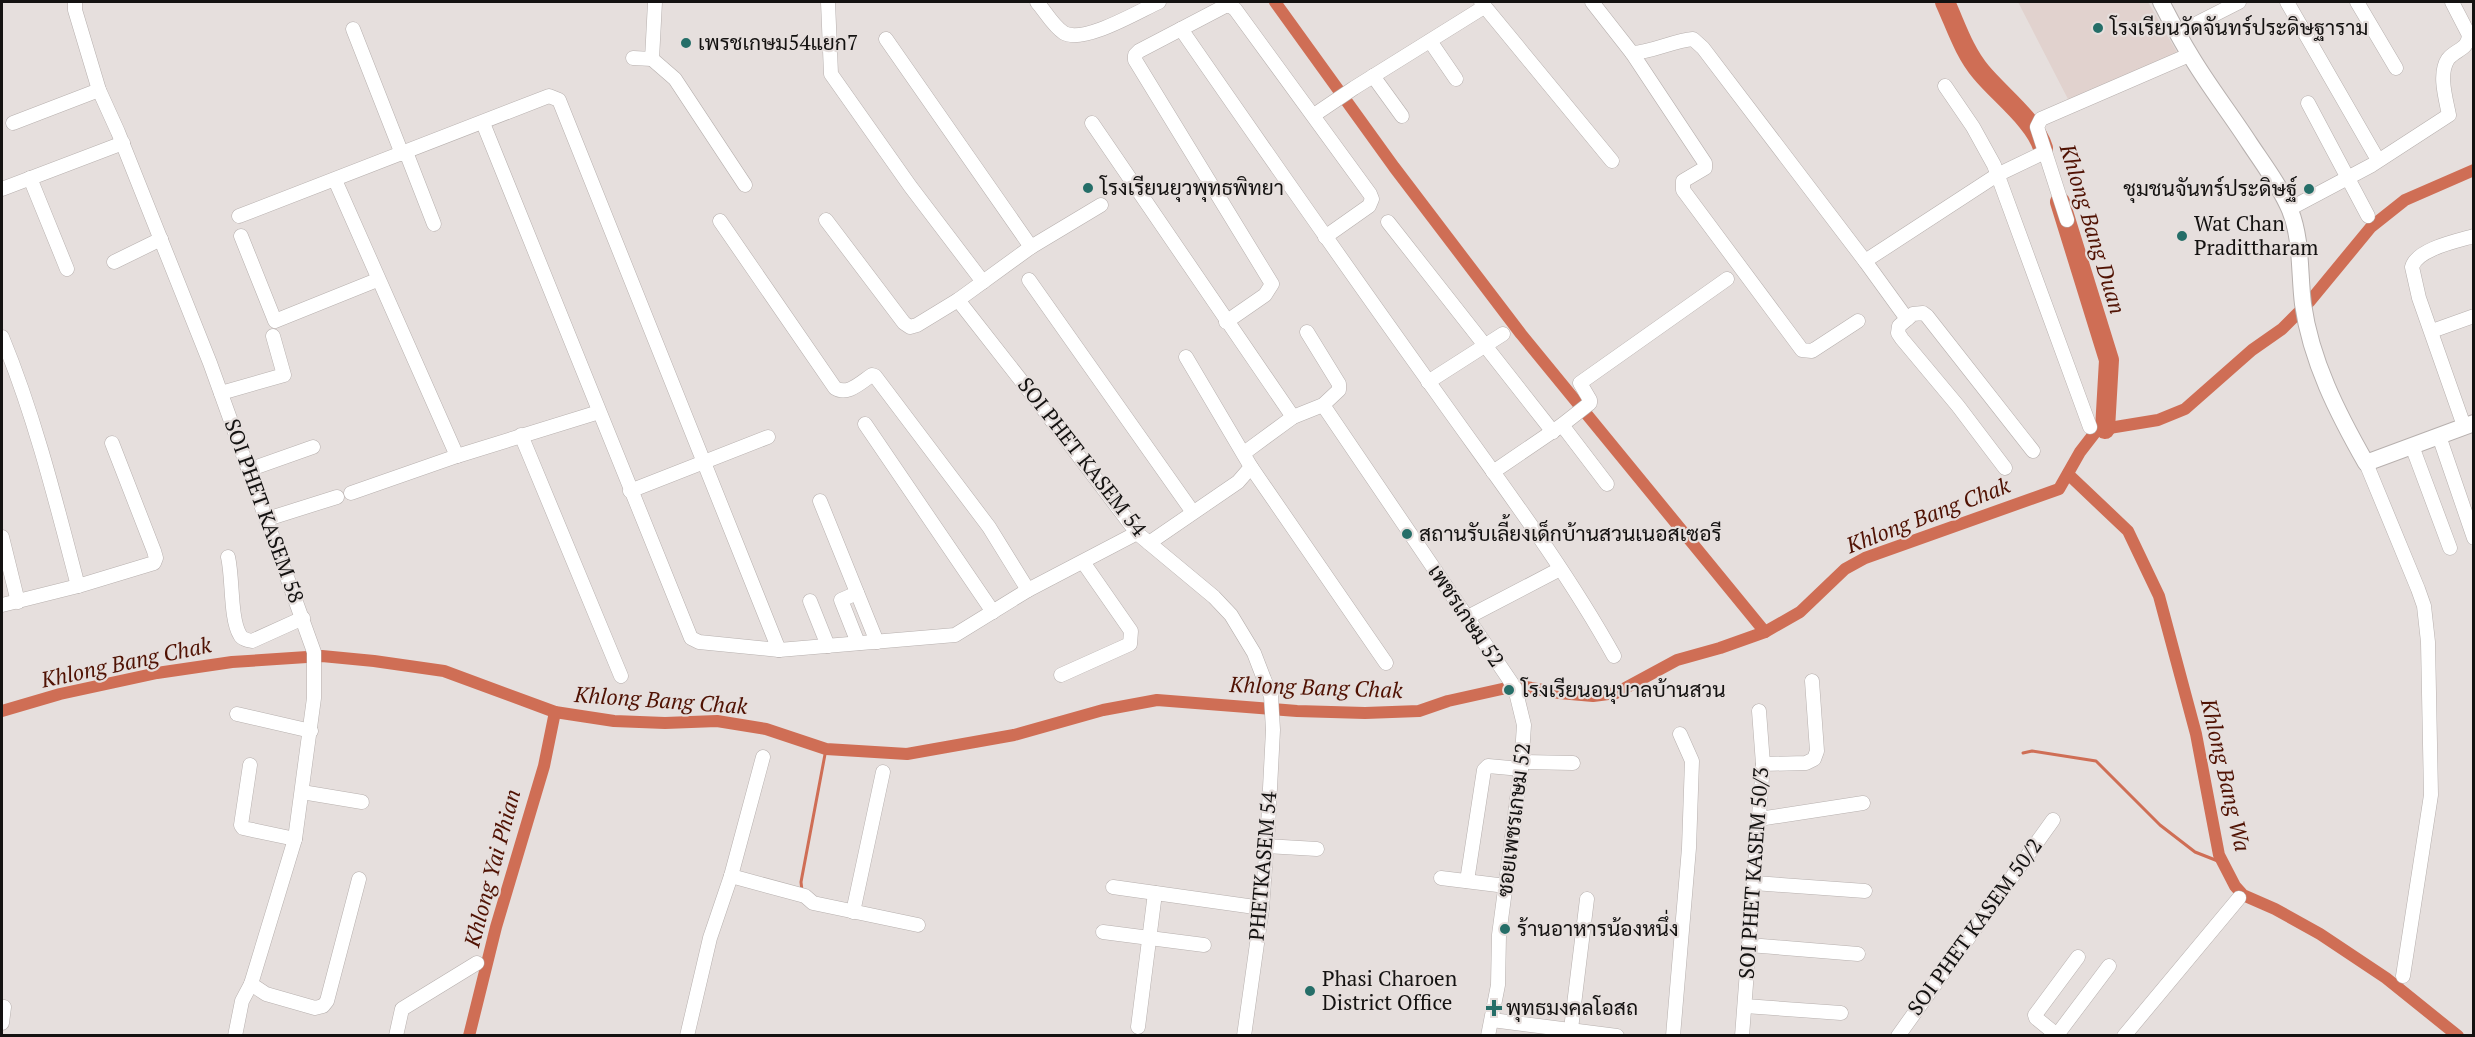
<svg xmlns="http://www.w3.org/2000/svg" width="2475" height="1037" viewBox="0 0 2475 1037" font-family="'PT Serif',Sarabun,serif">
  <rect width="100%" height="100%" fill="#e6dfdd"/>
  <path fill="#e1d2ce" d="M 2018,2 L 2148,2 L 2178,54 L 2070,103 Z"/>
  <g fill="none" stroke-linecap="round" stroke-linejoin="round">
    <g stroke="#cf6e55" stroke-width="3">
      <path d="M 2023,753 L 2032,751 L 2096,761 L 2160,825 L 2195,852 L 2223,863"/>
      <path d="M 802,891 L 801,882 L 826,749"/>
    </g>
    <g stroke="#cf6e55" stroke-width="12">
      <path d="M 1275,2 L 1394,167 L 1521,334 L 1765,632"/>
      <path d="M 2068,474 L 2128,531 L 2159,596 L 2196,734 L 2219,855 L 2235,886 L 2243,895 L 2275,909 L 2320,934 L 2386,978 L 2458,1036"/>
      <path d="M 2,711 L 60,694 L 157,673 L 232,662 L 322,656 L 374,661 L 444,671 L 555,712 L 614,721 L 665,723 L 717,721 L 766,729 L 826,749 L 907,754 L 1014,735 L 1103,710 L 1157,700 L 1297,711 L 1365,713 L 1419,711 L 1448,701 L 1502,689 L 1526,687 L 1559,693 L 1593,696 L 1616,693 L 1677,660 L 1720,648 L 1765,632 L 1800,612 L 1845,569 L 1865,558 L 2059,489 L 2080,452 L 2097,430 L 2158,420 L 2185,409 L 2252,350 L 2282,329 L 2310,301 L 2371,227 L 2405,200 L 2474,170"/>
      <path d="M 469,1036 L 496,927 L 544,766 L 555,712"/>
    </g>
    <g stroke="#cf6e55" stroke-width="20">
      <path d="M 1945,2 C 1956,26 1964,52 1981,72 C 1999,94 2035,121 2043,148"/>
      <path d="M 2060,202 L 2109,360 L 2105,429"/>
    </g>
    <defs>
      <g id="minor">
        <path d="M 75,2 L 75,10 L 99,90 L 118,132 L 210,363 L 314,652 L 314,698 L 295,839 L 251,984 L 242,1001 L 235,1036"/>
        <path d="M 655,2 L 652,59 L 675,79 L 745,185"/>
        <path d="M 828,2 L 831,74 L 910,186 L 983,282"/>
        <path d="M 1037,2 C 1045,11 1053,26 1064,33 C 1084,44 1139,11 1159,2"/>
        <path d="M 1481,2 L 1612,161"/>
        <path d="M 1592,2 L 1632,53 C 1653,52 1672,41 1693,39 L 1703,48 L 1865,261 L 1997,175 L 2045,152"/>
        <path d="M 2287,2 L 2378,160"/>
        <path d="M 2357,2 L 2396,68"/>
        <path d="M 353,29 L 402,154"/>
        <path d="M 1181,29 C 1262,146 1343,262 1426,378 C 1490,469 1560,559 1614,656"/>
        <path d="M 2178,33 L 2239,2"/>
        <path d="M 886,39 L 1031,247"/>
        <path d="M 1430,41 L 1456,79"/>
        <path d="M 1632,53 L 1705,163 L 1705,168 L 1683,181 L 1683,190 L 1802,350 L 1812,351 L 1858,321"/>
        <path d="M 633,58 L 652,59"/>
        <path d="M 1373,76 L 1402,116"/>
        <path d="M 1945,86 L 1973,127 L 1994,165 L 2090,427"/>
        <path d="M 2308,103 L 2368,216"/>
        <path d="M 1314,115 L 1354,88 L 1484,7"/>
        <path d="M 13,123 L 99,90"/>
        <path d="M 483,123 L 691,638 L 699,642 L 779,650 L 955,635 L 1028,590 L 1137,533"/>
        <path d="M 1092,123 L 1293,417"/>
        <path d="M 406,152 L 434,224"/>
        <path d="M 30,178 L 67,269"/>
        <path d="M 335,180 L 457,456 L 599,412"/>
        <path d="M 2,189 L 123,143"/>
        <path d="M 2289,209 L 2372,165 L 2449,115 C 2446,99 2438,74 2448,59 C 2456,49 2468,50 2469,35 L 2452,2"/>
        <path d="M 239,216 L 549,96 L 559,100 L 779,650"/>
        <path d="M 826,220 L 904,323 L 910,327 L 917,325 L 958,300 L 1031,247 L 1101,205"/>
        <path d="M 2067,220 L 2037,127 L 2041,119 L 2189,55"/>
        <path d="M 720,221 L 835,388 C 848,396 861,382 872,375 L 875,376 L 989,527 L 1028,590"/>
        <path d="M 1388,222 L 1553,432"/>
        <path d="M 241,236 L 275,321 L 377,280"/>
        <path d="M 1865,261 L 1907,319"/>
        <path d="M 114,262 L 161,239"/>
        <path d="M 1029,280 L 1192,511"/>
        <path d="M 958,300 L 1034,397 L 1137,533 L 1214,597 L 1231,615 L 1254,653 L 1264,679 L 1271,696 L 1273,730 L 1268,827 L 1262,908 L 1244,1036"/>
        <path d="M 1226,322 L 1265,295 L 1272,284 L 1135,60 L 1135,55 L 1139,51 L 1225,6 L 1230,6 L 1235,9 L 1370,194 L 1372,199 L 1369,206 L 1325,237"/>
        <path d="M 2432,331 L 2474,316"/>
        <path d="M 2,337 C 35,417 56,502 78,586"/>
        <path d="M 1186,357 L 1251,467 L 1386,663"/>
        <path d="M 1428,382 L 1503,334"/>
        <path d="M 221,393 L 284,375 L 273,336"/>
        <path d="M 1323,405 L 1515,688 L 1524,725 L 1521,769 L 1499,935 L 1498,985 L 1488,1036"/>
        <path d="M 865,424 L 993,612"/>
        <path d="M 1562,425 L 1607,484"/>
        <path d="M 2464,426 L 2419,298 L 2412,267 C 2417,249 2457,241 2474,236"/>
        <path d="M 521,435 L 621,676"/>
        <path d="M 2439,436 L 2474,538"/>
        <path d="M 2412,446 L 2450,548"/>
        <path d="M 1244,453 L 1293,417 L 1323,405 L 1339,390 L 1339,384 L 1307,332"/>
        <path d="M 2366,463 L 2418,589 L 2424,606 L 2428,642 L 2431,795 L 2403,976"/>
        <path d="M 2005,468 L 1958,406 L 1902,339 L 1898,333 L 1899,326 L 1913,314 L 1923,313 L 1927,316 L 2033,451"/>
        <path d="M 248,470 L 313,447"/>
        <path d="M 1493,472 L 1562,425 L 1590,403 L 1590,400 L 1580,383 L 1727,279"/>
        <path d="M 630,491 L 768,437"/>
        <path d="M 351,493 L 457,456"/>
        <path d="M 820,501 L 877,642"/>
        <path d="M 267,519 L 337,497"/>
        <path d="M 2,537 L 18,602"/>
        <path d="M 1149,543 L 1238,482 L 1251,467"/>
        <path d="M 228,557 C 233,578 230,619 240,635 C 242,639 247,640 252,641 L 303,618"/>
        <path d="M 857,593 L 841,600 L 858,643"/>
        <path d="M 810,601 L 828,646"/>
        <path d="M 2,605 L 78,586 L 154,563 L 156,558 L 154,551 L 112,443"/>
        <path d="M 1468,617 L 1560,569"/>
        <path d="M 1061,675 L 1130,644 L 1131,631 L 1083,562"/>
        <path d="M 237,714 L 311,731"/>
        <path d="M 1522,762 L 1573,763"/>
        <path d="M 1763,764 L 1806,763 L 1814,759 L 1817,751 L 1812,681"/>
        <path d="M 250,765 L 241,825 L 243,828 L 295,839"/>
        <path d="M 302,792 L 362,802"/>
        <path d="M 1759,819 L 1863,803"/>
        <path d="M 1267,846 L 1317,849"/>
        <path d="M 731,876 L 805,896 L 813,903 L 918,925"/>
        <path d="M 1441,878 L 1506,886"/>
        <path d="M 1467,881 L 1484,770 L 1488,766 L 1521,769"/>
        <path d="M 1754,883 L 1865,891"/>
        <path d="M 1113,887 L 1262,908"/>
        <path d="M 853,912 L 883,772"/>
        <path d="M 1103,932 L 1204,945"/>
        <path d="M 1749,945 L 1858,954"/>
        <path d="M 251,984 L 266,994 L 315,1008 L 323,1006 L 327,1001 L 359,879"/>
        <path d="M 1745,1006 L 1841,1013"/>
        <path d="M 1492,1020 L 1617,1036"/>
        <path d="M 2,1023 L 4,1007"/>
        <path d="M 1138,1027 L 1155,893"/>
        <path d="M 1571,1029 L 1587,899"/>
        <path d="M 2057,1035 L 2109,966"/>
        <path d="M 396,1036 L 402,1009 L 477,963"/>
        <path d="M 687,1036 L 710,938 L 731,876 L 763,757"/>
        <path d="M 1673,1036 L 1689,848 L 1692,761 L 1680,734"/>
        <path d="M 1742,1036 L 1763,764 L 1759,711"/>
        <path d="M 1898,1036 L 2053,820"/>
        <path d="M 2058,1036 L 2036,1018 L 2035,1015 L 2078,957"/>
        <path d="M 2124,1036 L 2239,898"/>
      </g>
      <path id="tertiary" d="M 2161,2 C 2170,19 2179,37 2189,53 C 2207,84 2230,113 2250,144 C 2264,165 2280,186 2290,210 C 2302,240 2299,272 2303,304 C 2311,361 2338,414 2366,463 L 2474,423"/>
    </defs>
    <use href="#minor" stroke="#b7b0ae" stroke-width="15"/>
    <use href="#tertiary" stroke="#b7b0ae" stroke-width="18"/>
    <use href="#minor" stroke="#fff" stroke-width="14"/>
    <use href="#tertiary" stroke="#fff" stroke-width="16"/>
  </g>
  <g fill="#256e68" stroke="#e6dfdd" stroke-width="2">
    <circle cx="2098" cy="28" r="6"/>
    <circle cx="686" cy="43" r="6"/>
    <circle cx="1088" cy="188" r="6"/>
    <circle cx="2309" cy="189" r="6"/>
    <circle cx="2182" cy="236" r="6"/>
    <circle cx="1407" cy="534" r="6"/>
    <circle cx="1509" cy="690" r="6"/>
    <circle cx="1505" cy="929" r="6"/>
    <circle cx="1310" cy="991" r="6"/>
    <path d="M1491 999h6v6h6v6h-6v6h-6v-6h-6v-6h6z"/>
  </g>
  <g text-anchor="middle" stroke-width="4.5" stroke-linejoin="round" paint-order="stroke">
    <g font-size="21" fill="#141211" stroke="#e6dfdd" text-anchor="start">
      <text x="2110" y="35">โรงเรียนวัดจันทร์ประดิษฐาราม</text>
      <text x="698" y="50">เพรชเกษม54แยก7</text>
      <text x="1100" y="195">โรงเรียนยุวพุทธพิทยา</text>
      <text x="2297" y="196" text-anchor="end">ชุมชนจันทร์ประดิษฐ์</text>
      <text x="2194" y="231">Wat Chan<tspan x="2194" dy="24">Pradittharam</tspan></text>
      <text x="1419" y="541">สถานรับเลี้ยงเด็กบ้านสวนเนอสเซอรี</text>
      <text x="1521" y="697">โรงเรียนอนุบาลบ้านสวน</text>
      <text x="1517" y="936">ร้านอาหารน้องหนึ่ง</text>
      <text x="1322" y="986">Phasi Charoen<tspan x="1322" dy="24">District Office</tspan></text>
      <text x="1506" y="1015">พุทธมงคลโอสถ</text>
    </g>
    <g font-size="21" fill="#141211" stroke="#e6dfdd">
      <text transform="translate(1082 457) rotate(52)" y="7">SOI PHET KASEM 54</text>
      <text transform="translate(264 511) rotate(70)" y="7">SOI PHET KASEM 58</text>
      <text transform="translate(1466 616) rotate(56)" y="7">เพชรเกษม 52</text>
      <text transform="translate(1514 820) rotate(-83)" y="7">ซอยเพชรเกษม 52</text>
      <text transform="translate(1263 866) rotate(-85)" y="7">PHETKASEM 54</text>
      <text transform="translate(1754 873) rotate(-86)" y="7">SOI PHET KASEM 50/3</text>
      <text transform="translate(1975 927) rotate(-54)" y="7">SOI PHET KASEM 50/2</text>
    </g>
    <g font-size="22" font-style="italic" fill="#501203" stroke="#e6dfdd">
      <text transform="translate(2093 229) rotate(73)" y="8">Khlong Bang Duan</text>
      <text transform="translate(1928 515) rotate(-21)" y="8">Khlong Bang Chak</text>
      <text transform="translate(126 662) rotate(-12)" y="8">Khlong Bang Chak</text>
      <text transform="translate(1316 687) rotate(2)" y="8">Khlong Bang Chak</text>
      <text transform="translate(661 700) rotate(4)" y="8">Khlong Bang Chak</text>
      <text transform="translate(2226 775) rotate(77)" y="8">Khlong Bang Wa</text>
      <text transform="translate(492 868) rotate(-75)" y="8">Khlong Yai Phian</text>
    </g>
  </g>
  <rect width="2475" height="1037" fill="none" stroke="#141211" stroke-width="6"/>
</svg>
